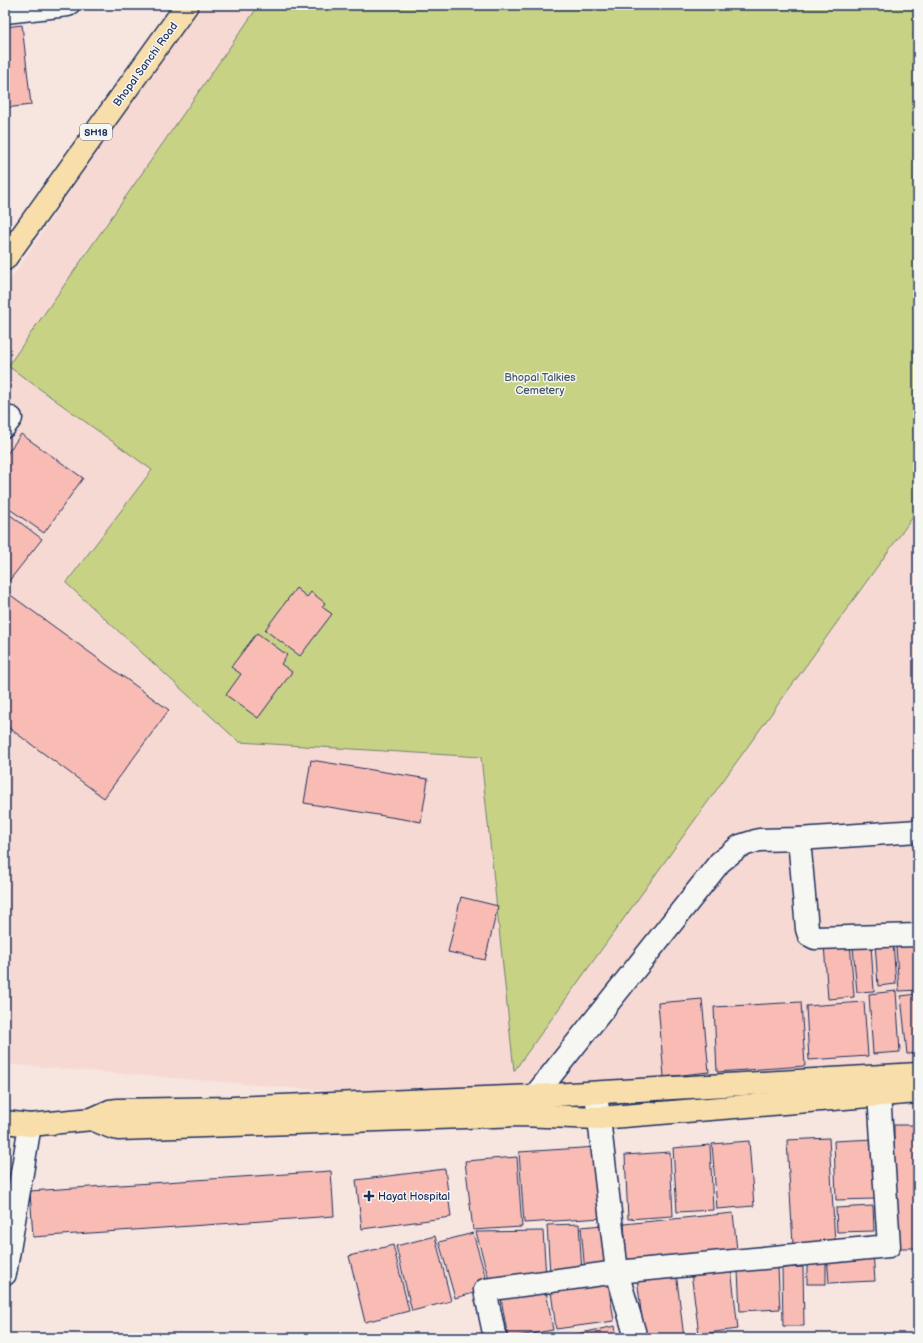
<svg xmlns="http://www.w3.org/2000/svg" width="923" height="1343" viewBox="0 0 923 1343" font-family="'Balsamiq Sans',sans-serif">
  <rect width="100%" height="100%" fill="#f7e5e0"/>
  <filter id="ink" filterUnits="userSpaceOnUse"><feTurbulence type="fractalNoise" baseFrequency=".025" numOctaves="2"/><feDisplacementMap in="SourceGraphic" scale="8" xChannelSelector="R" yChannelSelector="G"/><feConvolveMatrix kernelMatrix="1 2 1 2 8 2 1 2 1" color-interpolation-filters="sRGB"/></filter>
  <g filter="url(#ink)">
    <path fill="#f7d9d3" d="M 195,5 L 918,5 L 918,1070 L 522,1107 L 5,1064 L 5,288 Z"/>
    <path fill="#c7d285" stroke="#718072" d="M 259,5 L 918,5 L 918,510 L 514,1071 L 481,757 L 239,742 L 66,583 L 152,470 L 8,366 Z"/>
    <g fill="#f8bcb5" stroke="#1b2f5e">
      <path d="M 22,25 L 31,105 L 5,108 L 5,27 Z"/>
      <path d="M 21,434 L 83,478 L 44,533 L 5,506 L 5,457 Z"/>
      <path d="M 5,511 L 42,539 L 5,586 Z"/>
      <path d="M 296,588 L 307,597 L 311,592 L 325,603 L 322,607 L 332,614 L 300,656 L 265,630 Z"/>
      <path d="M 5,591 L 169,710 L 104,798 L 5,725 Z"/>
      <path d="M 257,633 L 287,655 L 281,664 L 292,672 L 258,718 L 226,695 L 241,674 L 231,667 Z"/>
      <path d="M 311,760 L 428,779 L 421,822 L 304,803 Z"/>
      <path d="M 461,897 L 498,906 L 485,960 L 448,952 Z"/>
      <path d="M 850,941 L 854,997 L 828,999 L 824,944 Z"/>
      <path d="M 893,941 L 896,984 L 878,986 L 875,942 Z"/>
      <path d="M 871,945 L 874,991 L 857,992 L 853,947 Z"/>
      <path d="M 918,945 L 918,990 L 899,991 L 896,947 Z"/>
      <path d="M 896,991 L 900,1052 L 873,1054 L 869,994 Z"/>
      <path d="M 918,994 L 918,1053 L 907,1054 L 901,996 Z"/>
      <path d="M 702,999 L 709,1072 L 664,1077 L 658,1003 Z"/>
      <path d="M 801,1002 L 805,1066 L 717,1072 L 714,1007 Z"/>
      <path d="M 864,1002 L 868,1056 L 809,1060 L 806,1006 Z"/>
      <rect x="894" y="1125" width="24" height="123"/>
      <path d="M 829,1138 L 835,1243 L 793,1245 L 787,1140 Z"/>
      <path d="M 874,1139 L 876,1199 L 836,1200 L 834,1141 Z"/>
      <path d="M 749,1141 L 754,1206 L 717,1209 L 712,1144 Z"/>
      <path d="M 710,1145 L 713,1210 L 677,1212 L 673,1148 Z"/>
      <path d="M 597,1147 L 602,1218 L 524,1223 L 519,1152 Z"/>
      <path d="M 670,1152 L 673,1216 L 628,1219 L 625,1155 Z"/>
      <path d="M 517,1157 L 522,1227 L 473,1230 L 465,1161 Z"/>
      <path d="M 445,1169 L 451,1217 L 362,1229 L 356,1180 Z"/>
      <path d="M 331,1171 L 334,1216 L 33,1237 L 30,1191 Z"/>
      <path d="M 873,1206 L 874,1231 L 837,1232 L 836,1208 Z"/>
      <path d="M 733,1213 L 737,1250 L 627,1262 L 624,1224 Z"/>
      <path d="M 579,1224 L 582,1272 L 550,1274 L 547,1225 Z"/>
      <path d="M 603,1225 L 607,1271 L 585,1273 L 581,1227 Z"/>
      <path d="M 543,1231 L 546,1277 L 489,1280 L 476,1232 Z"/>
      <path d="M 473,1233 L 489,1289 L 455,1298 L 439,1242 Z"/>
      <path d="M 435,1236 L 451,1301 L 412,1311 L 396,1246 Z"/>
      <path d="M 393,1245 L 409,1311 L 365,1322 L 349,1256 Z"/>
      <path d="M 873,1252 L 875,1281 L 829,1283 L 827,1254 Z"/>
      <rect x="807" y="1258" width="19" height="26"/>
      <path d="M 803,1267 L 804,1326 L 783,1326 L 782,1268 Z"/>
      <path d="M 731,1268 L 738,1329 L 699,1334 L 691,1273 Z"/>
      <path d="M 778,1268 L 780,1309 L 740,1311 L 738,1271 Z"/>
      <path d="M 676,1272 L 684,1338 L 644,1338 L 637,1277 Z"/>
      <path d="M 607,1276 L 614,1321 L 556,1329 L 550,1284 Z"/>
      <path d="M 545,1285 L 553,1330 L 508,1338 L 500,1293 Z"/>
      <path d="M 615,1326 L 617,1338 L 557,1338 Z"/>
    </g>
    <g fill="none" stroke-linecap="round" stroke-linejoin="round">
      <defs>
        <g id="minor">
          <path d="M 5,12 L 68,5"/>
          <path d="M 5,426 L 11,418"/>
          <path d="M 799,839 L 807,929 L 809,935 L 815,938 L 918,935"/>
          <path d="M 596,1093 L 617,1272 L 636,1338"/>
          <path d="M 525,1108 L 720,862 L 740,846 L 759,840 L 799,839 L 918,831"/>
          <path d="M 5,1274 L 30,1125"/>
          <path d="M 495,1338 L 485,1290 L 617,1272 L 889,1246 L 879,1094"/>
        </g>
        <g id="major">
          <path d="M 5,259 L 187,5"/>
          <path d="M 92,1119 L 111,1127 L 119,1129 L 519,1115 L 599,1118 L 918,1092"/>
          <path d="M 5,1122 L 30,1125 L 92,1119 L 110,1111 L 118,1110 L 232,1108 L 534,1096 L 918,1074"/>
        </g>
      </defs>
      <use href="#minor" stroke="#1b2f5e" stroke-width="25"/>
      <use href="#major" stroke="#1b2f5e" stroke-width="25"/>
      <use href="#minor" stroke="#f6f6f2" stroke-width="22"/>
      <use href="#major" stroke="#f8deab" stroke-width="22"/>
    </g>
  </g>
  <path fill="#1b2f5e" stroke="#f6f6f2" stroke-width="1.5" d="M367 1190h4v4h4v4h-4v4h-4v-4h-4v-4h4z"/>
  <g text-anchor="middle" stroke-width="3" stroke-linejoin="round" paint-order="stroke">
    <rect fill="#f6f6f2" stroke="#5d6b8a" stroke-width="1" x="80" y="124" width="32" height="16" rx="3"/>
    <g font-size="10" font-weight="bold" fill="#1b2f5e">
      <text x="96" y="136">SH18</text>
    </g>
    <g font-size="11" fill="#1b2f5e" stroke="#f6f6f2">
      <text transform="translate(145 64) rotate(-54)" y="4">Bhopal Sanchi Road</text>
    </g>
    <g font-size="11" fill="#465868" stroke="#f6f6f2">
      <text x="540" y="381">Bhopal Talkies<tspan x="540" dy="13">Cemetery</tspan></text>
    </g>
    <g font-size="11" fill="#1b2f5e" stroke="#f6f6f2" text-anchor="start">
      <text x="378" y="1200">Hayat Hospital</text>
    </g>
  </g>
  <rect width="923" height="1343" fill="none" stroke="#f6f6f2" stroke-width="20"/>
  <rect x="10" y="10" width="903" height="1323" fill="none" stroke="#1b2f5e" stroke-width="1.5" filter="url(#ink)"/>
</svg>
